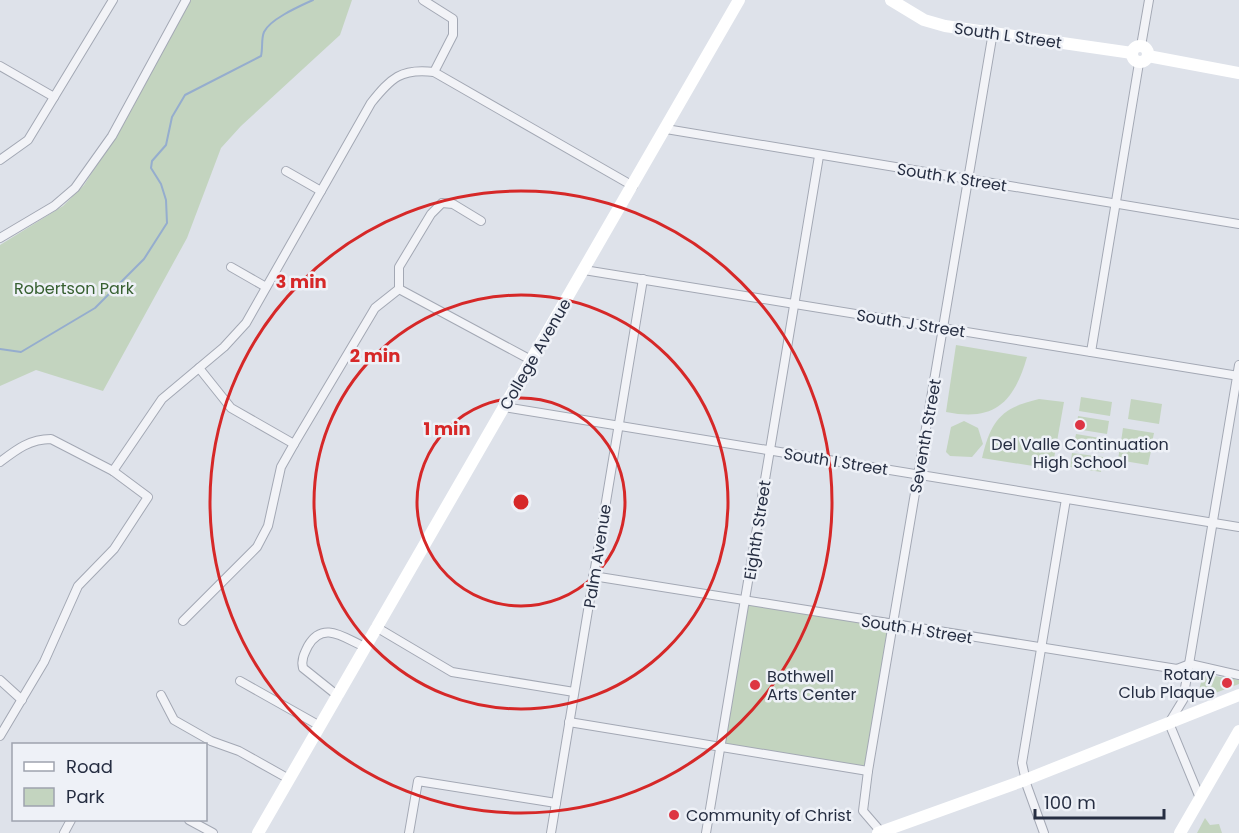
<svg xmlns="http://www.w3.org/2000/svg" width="1239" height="833" viewBox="0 0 1239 833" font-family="Poppins,sans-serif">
  <rect width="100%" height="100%" fill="#dee2ea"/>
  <g fill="#c3d4bf">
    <path d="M 191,0 L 352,0 L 340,35 L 241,126 L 221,148 L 187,238 L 103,391 L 36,370 L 0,386 L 0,245 L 63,206 L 84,185 L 126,120 Z"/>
    <path d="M 956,345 L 1027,357 C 1014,402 995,422 946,412 Z"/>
    <path d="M 1081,397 L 1112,402 L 1110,416 L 1079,411 Z"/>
    <path d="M 1039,399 L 1064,402 L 1053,464 L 1046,468 L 982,458 C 991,420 1001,408 1039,399 Z"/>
    <path d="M 1131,399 L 1162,404 L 1159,424 L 1128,419 Z"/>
    <path d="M 1078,416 L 1109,421 L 1107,434 L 1076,429 Z"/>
    <path d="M 964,421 L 978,428 L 983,444 L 972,457 L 950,456 L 946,452 L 951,427 Z"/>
    <path d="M 1123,428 L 1154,433 L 1151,447 L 1121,442 Z"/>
    <path d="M 1076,434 L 1106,439 L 1104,453 L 1073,448 Z"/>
    <path d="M 1120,446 L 1151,451 L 1148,465 L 1118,460 Z"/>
    <path d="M 1072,453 L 1103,457 L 1101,472 L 1070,467 Z"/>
    <path d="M 745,601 L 894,625 L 868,771 L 721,747 Z"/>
    <path d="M 1203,674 L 1239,680 L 1239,684 L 1202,698 L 1198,695 Z"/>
    <path d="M 1205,818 L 1210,825 L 1219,824 L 1222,833 L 1197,833 Z"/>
  </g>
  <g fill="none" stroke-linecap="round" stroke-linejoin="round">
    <path stroke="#95adce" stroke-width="2" d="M 0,349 L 21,352 L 95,308 L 144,259 L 167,223 L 166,200 L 161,184 L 151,168 L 152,161 L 166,145 L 172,117 L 185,95 L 261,56 C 263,48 261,39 264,32 C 270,19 300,6 313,0"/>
    <defs>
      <g id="street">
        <path d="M 423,0 L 453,19 L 453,35 L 434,72"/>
        <path d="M 1141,46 L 1149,0"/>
        <path d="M 0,66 L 54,97"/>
        <path d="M 666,129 L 1239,224"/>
        <path d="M 0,160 L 28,140 L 113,0"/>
        <path d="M 286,171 L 321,191"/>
        <path d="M 0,238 L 54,206 L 75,188 L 112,136 L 186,0"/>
        <path d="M 231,267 L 266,287"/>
        <path d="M 584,270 L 1239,376"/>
        <path d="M 399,289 L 531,360"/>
        <path d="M 399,289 L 399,267 L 431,214 L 442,203 L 453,204 L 481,221"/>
        <path d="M 1091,352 L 1139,63"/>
        <path d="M 199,368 L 231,408 L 294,444"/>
        <path d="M 504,407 L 1239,527"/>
        <path d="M 0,462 C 17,449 30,439 51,439 L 113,471 L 148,497 L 114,549 L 78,586 L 44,662 L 0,736"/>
        <path d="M 113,471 L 162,399 L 224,347 L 246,323 L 371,103 C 391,78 401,68 434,72 L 633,186"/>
        <path d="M 593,576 L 1177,669 L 1190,664 L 1239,675"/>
        <path d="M 183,621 L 257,547 L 268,526 L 281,467 L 294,444 L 375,308 L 399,289"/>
        <path d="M 376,627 L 452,672 L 574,692"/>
        <path d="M 0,680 L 22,700"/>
        <path d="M 240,681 L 320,726"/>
        <path d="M 161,695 L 174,720 L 211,741 L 239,751 L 289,779"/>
        <path d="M 338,696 L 303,668 C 301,660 304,654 308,646 C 323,620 344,638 365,647"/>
        <path d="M 569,722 L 868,771"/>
        <path d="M 1200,798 L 1169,723 L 1183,700 L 1239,365"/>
        <path d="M 189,820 L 213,833"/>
        <path d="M 64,833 L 71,820"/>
        <path d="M 409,833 L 418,781 L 556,803"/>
        <path d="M 551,833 L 643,279"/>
        <path d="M 706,833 L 819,156"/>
        <path d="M 882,833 L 863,811 L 868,771 L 993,32"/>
        <path d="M 1044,833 L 1027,786 L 1022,763 L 1066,499"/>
      </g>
    </defs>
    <use href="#street" stroke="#a3a8b4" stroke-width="10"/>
    <use href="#street" stroke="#f2f3f7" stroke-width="8"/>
    <g stroke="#fff" stroke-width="12">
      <path d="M 891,0 L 924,20 L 945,26 L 1132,53"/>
      <circle cx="1140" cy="54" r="8"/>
      <path d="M 1148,56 L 1239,73"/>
      <path d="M 258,833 L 739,0"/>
      <path d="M 878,833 L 1025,780 L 1239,695"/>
      <path d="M 1180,833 L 1239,731"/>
    </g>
  </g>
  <g fill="none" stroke="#d62828" stroke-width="3">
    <circle cx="521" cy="502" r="104"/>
    <circle cx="521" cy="502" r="207"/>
    <circle cx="521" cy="502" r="311"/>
  </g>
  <g fill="#dd3543" stroke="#eef1f7" stroke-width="2">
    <circle cx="1080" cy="425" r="6"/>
    <circle cx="1227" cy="683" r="6"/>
    <circle cx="755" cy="685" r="6"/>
    <circle cx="674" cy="815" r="6"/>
  </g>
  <g text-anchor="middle" stroke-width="5" stroke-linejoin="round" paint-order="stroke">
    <g font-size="16" fill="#262e42" stroke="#eef1f7">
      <text transform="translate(1008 35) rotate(8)" y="6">South L Street</text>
      <text transform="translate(952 177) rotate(9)" y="6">South K Street</text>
      <text transform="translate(911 323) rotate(9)" y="6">South J Street</text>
      <text transform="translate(535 354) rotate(-60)" y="6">College Avenue</text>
      <text transform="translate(925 436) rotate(-80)" y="6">Seventh Street</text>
      <text transform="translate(836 461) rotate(9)" y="6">South I Street</text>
      <text transform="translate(757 530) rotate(-81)" y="6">Eighth Street</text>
      <text transform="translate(597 556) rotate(-81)" y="6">Palm Avenue</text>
      <text transform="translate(917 629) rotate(9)" y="6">South H Street</text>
    </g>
    <g font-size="16" fill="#376031" stroke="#eef1f7">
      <text x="74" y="294">Robertson Park</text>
    </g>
    <g font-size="16" fill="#262e42" stroke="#eef1f7" text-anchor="start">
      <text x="1080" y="450" text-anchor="middle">Del Valle Continuation<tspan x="1080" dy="18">High School</tspan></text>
      <text x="1215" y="680" text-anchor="end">Rotary<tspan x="1215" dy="18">Club Plaque</tspan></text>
      <text x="767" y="682">Bothwell<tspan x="767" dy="18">Arts Center</tspan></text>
      <text x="686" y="821">Community of Christ</text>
    </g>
  </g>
  <circle cx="521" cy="502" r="9" fill="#d62828" stroke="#eef1f7" stroke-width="3"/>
  <g font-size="18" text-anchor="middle" font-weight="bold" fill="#d62828" stroke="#eef1f7" stroke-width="5" stroke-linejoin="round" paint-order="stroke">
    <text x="301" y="288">3 min</text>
    <text x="375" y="362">2 min</text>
    <text x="447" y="435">1 min</text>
  </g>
  <rect x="12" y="743" width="195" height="78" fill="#eef1f7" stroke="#9ea3af" stroke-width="1.5"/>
  <rect x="24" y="762" width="30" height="9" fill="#ffffff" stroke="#9ea3af" stroke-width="1.5"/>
  <text x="66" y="773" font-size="18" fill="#262e42">Road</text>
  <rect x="24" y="788" width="30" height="18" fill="#c3d4bf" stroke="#9ea3af" stroke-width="1.5"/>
  <text x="66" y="803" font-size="18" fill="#262e42">Park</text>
  <path d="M1035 809v9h129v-9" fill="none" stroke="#262e42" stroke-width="3"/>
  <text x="1044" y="809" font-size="18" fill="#262e42" stroke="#eef1f7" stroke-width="4.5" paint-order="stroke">100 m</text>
</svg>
